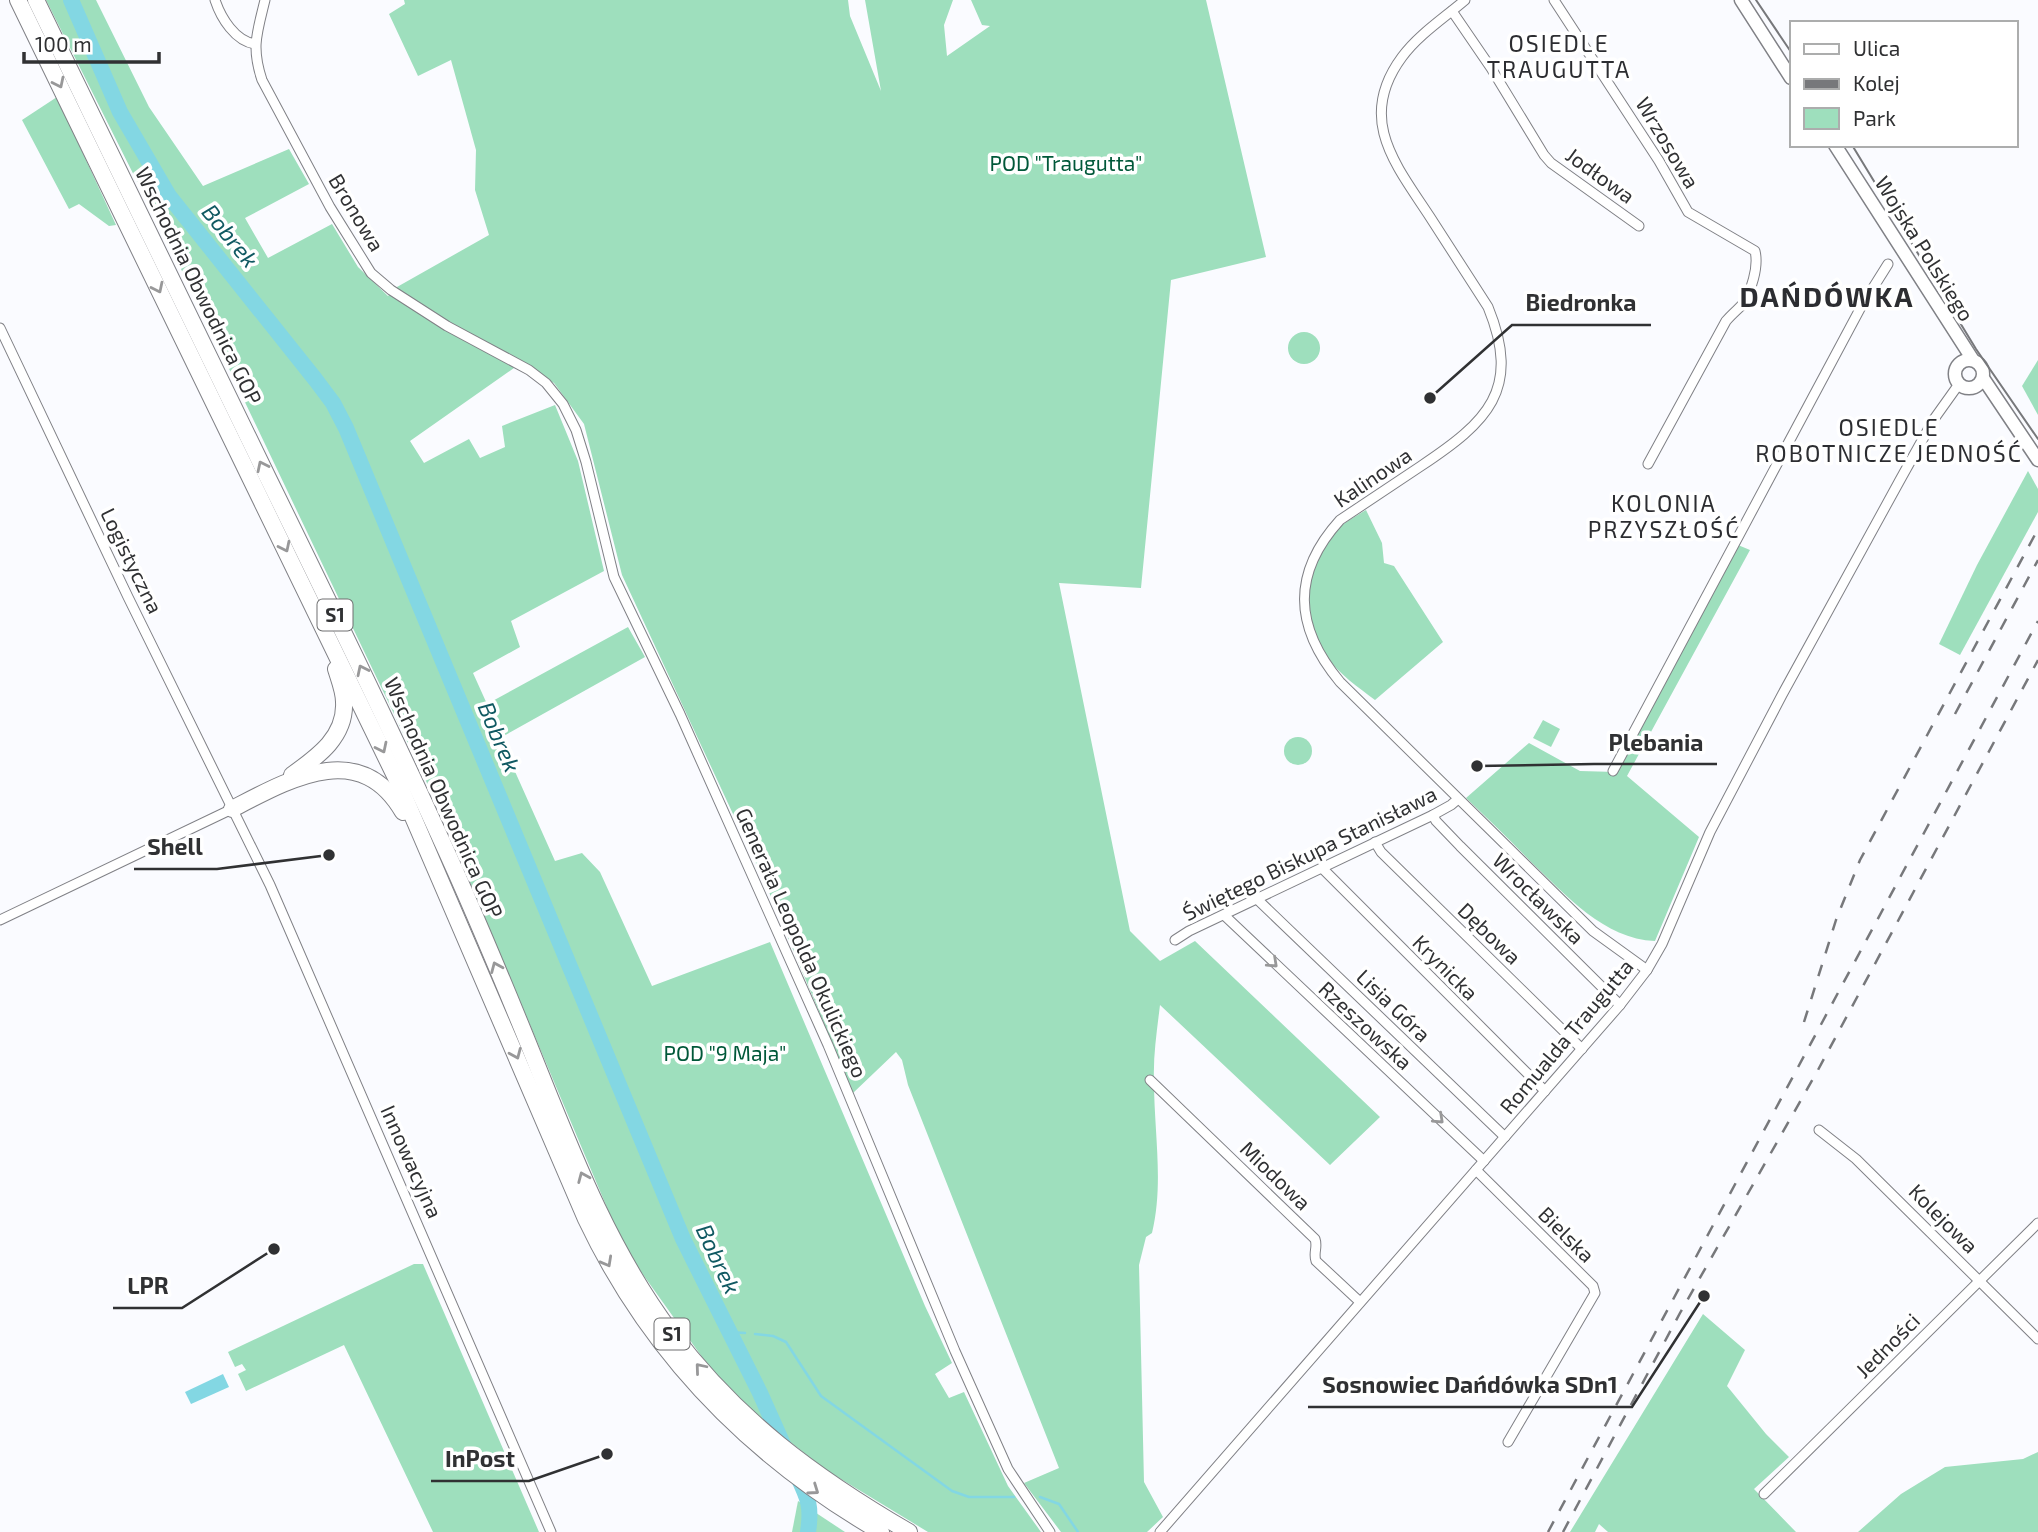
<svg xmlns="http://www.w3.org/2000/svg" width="2038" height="1532" viewBox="0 0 2038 1532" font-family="'Exo 2',sans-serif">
  <rect width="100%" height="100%" fill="#fafbff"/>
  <g fill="#9edfbd">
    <path d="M 46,0 L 96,0 L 149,107 L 203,186 L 289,149 L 309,184 L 245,218 L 268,258 L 332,224 L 358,267 L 388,296 L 397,287 L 489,235 L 475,190 L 476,150 L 451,60 L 418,76 L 389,14 L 405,4 L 404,0 L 848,0 L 850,16 L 881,91 L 865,0 L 953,0 L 944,25 L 947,56 L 990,26 L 982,25 L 971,0 L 1206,0 L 1266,257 L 1171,280 L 1141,588 L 1059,583 L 1130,931 L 1160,961 L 1195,941 L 1380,1117 L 1330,1165 L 1160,1005 C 1157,1030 1153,1056 1154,1081 C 1154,1132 1164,1184 1152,1233 L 1146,1237 L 1139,1265 L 1144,1482 L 1163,1517 L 1147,1532 L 1061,1532 L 1024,1483 L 1059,1468 L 908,1085 L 902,1060 L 896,1052 L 853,1093 L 766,885 L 622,575 L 584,424 L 554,383 L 489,346 L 514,368 L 410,441 L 424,463 L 469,439 L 480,458 L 505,447 L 502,426 L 555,405 L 578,461 L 604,571 L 511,621 L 520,647 L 473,673 L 487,704 L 628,627 L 645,657 L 500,738 L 555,861 L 582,853 L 600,872 L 652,986 L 770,942 L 925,1306 L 952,1363 L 935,1374 L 949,1398 L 964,1392 L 1008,1486 L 1041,1532 L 928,1532 L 826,1470 L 753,1413 L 707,1364 L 624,1248 L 437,804 L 189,285 Z"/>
    <path d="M 57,97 L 116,225 L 109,226 L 79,204 L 69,209 L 22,120 Z"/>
    <circle cx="1304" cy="348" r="16"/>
    <path d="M 2038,360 L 2038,415 L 2022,386 Z"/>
    <path d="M 2028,471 L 2038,489 L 2038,512 L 1960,655 L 1939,644 L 1977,565 Z"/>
    <path d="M 1366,510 L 1382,543 L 1384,563 L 1394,566 L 1443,642 L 1375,700 C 1358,687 1340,675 1327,657 C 1310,634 1305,595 1312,568 C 1316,555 1326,541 1335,531 C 1343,523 1356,516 1366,510 Z"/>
    <path d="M 1738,545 L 1750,550 L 1627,776 L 1699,837 L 1655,941 C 1604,939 1566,895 1531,862 C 1510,840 1488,819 1466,798 L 1529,743 L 1580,771 L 1616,772 Z"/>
    <path d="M 1543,720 L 1560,729 L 1551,747 L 1533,738 Z"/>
    <circle cx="1298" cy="751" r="14"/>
    <path d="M 414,1264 L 423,1264 L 539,1532 L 433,1532 L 344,1345 L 246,1391 L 238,1374 L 246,1370 L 242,1364 L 235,1367 L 228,1352 Z"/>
    <path d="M 1703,1314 L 1745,1350 L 1727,1386 L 1766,1434 L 1789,1457 L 1754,1489 L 1796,1532 L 1608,1532 L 1599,1524 L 1595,1532 L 1570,1532 Z"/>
    <path d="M 2038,1452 L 2038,1532 L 1858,1532 L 1901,1494 L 1945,1467 L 2023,1459 Z"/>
    <path d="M 798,1501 L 845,1532 L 792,1532 Z"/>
  </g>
  <path fill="#83d7e3" d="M 223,1374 L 229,1387 L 191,1404 L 185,1392 Z"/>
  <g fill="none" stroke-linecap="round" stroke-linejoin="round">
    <g stroke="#83d7e3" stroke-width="2.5">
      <path d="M 729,1332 L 745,1333"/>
      <path d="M 755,1334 L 773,1336 L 786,1342 L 821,1396 L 952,1491 L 969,1497 L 1014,1497"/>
      <path d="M 1040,1497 L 1059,1504 L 1078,1532"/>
    </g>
    <g stroke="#83d7e3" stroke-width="16">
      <path d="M 71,0 L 120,112 L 169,196 L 315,379 L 333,403 L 346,428 L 683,1239 L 760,1393 L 786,1451"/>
      <path d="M 797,1475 C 808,1498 812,1506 808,1532"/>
    </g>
    <defs>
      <g id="street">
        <path d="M 215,0 C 221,18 235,41 255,44"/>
        <path d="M 265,0 C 257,33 251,47 262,80 L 330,207 L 371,273 L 391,290 L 447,326 L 529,370 L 546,383 L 563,404 L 576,430 L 586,462 L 614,577 L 680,714 L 828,1045 L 955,1351 L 1008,1469 L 1050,1532"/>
        <path d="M 1465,0 C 1444,18 1418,35 1402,57 C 1356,119 1396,165 1430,217 C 1449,247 1469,277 1488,307 C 1522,390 1487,422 1421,466 C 1394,484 1367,502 1340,520 C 1291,574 1294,627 1340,682 L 1593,931 L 1647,970"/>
        <path d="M 1554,0 L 1659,161 L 1688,212 L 1755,251 C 1759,267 1751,292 1742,305 C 1737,310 1731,315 1726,321 L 1648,464"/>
        <path d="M 1452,11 L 1491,68 L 1544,155 L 1551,163 L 1639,226"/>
        <path d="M 0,328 L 128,597 L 270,885 L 551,1532"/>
        <path d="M 1613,771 L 1861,307 L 1888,264"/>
        <path d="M 1433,815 L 1436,821 L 1460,846 L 1620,1005"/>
        <path d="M 1375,842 L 1381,852 L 1582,1049"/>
        <path d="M 1322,868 L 1545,1091"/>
        <path d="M 1258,900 L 1505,1137"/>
        <path d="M 1224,915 L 1484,1161"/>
        <path d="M 0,920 L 232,809"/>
        <path d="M 1175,940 L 1189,931 L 1433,815 L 1451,805 L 1458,799"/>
        <path d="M 1150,1080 L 1315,1239 C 1318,1247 1313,1253 1316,1261 L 1360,1302"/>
        <path d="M 1819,1130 L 1856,1159 L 2038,1339"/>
        <path d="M 1476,1170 L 1593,1286 L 1595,1293 L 1508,1442"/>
        <path d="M 1764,1494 L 2038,1223"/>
        <path d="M 1160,1532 L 1620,1005 L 1647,970 L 1662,944 L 1710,832 L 1782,695 L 1900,480 L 1934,419 L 1959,384"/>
      </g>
      <g id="secondary">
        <path d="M 1741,0 L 1791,78"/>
        <path d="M 1835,145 L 1973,360"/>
        <circle cx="1969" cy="374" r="14"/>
        <path d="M 1983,378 L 2038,460"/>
      </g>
      <g id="highway">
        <path d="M 18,0 L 398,782 L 586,1219 C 651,1356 751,1457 881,1532"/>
        <path d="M 36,0 C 113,159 190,318 268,478 C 326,596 384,714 439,835 C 469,900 497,967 524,1033 C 566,1136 603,1241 670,1331 C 737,1420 813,1476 909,1532"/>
        <path d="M 292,775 C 317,757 346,737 344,702 C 344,691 339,679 336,669"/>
        <path d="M 232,809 C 290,779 360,738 403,812"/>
      </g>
    </defs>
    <use href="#street" stroke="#808186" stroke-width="11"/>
    <use href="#secondary" stroke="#808186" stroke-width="15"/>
    <use href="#highway" stroke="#808186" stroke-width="18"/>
    <use href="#street" stroke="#fff" stroke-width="9"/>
    <use href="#secondary" stroke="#fff" stroke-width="12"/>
    <use href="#highway" stroke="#fff" stroke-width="16"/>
    <g stroke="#77787b" stroke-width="2">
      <path d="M 1756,0 L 1791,52"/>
      <path d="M 1852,145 L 1976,349 L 2038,439"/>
    </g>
    <g stroke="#77787b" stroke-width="2.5" stroke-dasharray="12 12" stroke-linecap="butt">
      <path d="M 1955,714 L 2038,560"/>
      <path d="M 1804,1022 L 1836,920 L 1860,860 L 2038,529"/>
      <path d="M 1548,1532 L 2038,621"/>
      <path d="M 1563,1532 L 1680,1313 L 1818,1070 L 2038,660"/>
    </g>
  </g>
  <defs><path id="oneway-chevron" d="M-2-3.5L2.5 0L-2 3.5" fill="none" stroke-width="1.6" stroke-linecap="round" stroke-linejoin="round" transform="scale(1.75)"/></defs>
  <g stroke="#989899">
    <use href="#oneway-chevron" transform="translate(59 83) rotate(64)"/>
    <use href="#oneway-chevron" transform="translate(158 288) rotate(64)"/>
    <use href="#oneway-chevron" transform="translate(262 466) rotate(-116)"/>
    <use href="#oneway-chevron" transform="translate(285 547) rotate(64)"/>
    <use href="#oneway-chevron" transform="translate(362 670) rotate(-116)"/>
    <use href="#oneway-chevron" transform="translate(382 748) rotate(64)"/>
    <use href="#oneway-chevron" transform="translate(1273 963) rotate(43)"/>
    <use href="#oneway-chevron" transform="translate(496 967) rotate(-113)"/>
    <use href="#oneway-chevron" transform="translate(516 1054) rotate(67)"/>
    <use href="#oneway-chevron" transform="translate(1439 1119) rotate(43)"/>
    <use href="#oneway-chevron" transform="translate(583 1177) rotate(-113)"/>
    <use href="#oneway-chevron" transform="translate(607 1262) rotate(61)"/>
    <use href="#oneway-chevron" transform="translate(700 1368) rotate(-130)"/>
    <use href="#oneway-chevron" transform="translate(814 1490) rotate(35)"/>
  </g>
  <g text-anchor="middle" stroke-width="7" stroke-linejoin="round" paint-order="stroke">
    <g fill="#fff" stroke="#6e6f70" stroke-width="2">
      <rect x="317.5" y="599.5" width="35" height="31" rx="5"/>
      <rect x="654.5" y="1318.5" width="35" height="31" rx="5"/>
    </g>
    <g font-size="19" font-weight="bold" fill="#303133">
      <text x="335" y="622">S1</text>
      <text x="672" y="1341">S1</text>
    </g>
    <g font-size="21" fill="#303133" stroke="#fff">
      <text transform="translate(1667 143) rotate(59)" y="7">Wrzosowa</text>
      <text transform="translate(1600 176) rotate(36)" y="7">Jodłowa</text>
      <text transform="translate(356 213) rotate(59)" y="7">Bronowa</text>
      <text transform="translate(1924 249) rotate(58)" y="7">Wojska Polskiego</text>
      <text transform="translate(198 286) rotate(64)" y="7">Wschodnia Obwodnica GOP</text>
      <text transform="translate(1373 478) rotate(-34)" y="7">Kalinowa</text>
      <text transform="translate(131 561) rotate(64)" y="7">Logistyczna</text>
      <text transform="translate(443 798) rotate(66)" y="7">Wschodnia Obwodnica GOP</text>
      <text transform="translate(1310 854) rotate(-26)" y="7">Świętego Biskupa Stanisława</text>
      <text transform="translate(1538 899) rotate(45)" y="7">Wrocławska</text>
      <text transform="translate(1489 934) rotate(44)" y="7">Dębowa</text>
      <text transform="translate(801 943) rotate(66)" y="7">Generała Leopolda Okulickiego</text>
      <text transform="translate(1445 968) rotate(45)" y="7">Krynicka</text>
      <text transform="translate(1393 1006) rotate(44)" y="7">Lisia Góra</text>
      <text transform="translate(1365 1026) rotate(43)" y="7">Rzeszowska</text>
      <text transform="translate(1567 1037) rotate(-50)" y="7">Romualda Traugutta</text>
      <text transform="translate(411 1162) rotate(66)" y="7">Innowacyjna</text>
      <text transform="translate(1275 1176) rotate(44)" y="7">Miodowa</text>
      <text transform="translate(1943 1219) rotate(45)" y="7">Kolejowa</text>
      <text transform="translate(1566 1235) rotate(45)" y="7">Bielska</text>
      <text transform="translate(1888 1346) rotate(-45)" y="7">Jedności</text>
    </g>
    <g font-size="21" fill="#005839" stroke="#fff">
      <text x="1066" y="171">POD "Traugutta"</text>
      <text x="725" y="1061">POD "9 Maja"</text>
    </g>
    <g font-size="23" letter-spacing="2" fill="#2c2d31" stroke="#fff">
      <text x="1559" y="52">OSIEDLE<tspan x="1559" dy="26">TRAUGUTTA</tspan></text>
      <text x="1889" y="436">OSIEDLE<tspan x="1889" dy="26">ROBOTNICZE JEDNOŚĆ</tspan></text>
      <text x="1664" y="512">KOLONIA<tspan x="1664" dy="26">PRZYSZŁOŚĆ</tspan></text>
    </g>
    <g font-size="23" font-style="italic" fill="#105962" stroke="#fff">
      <text transform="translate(230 236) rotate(51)" y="8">Bobrek</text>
      <text transform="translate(499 737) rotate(67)" y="8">Bobrek</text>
      <text transform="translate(718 1259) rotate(65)" y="8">Bobrek</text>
    </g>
    <g font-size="28" font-weight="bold" letter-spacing="2" fill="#2c2d31" stroke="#fff">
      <text x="1827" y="307">DAŃDÓWKA</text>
    </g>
  </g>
  <path fill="none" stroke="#303133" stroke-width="2.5" d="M1430 398L1512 325H1651M1477 766L1594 764H1717M329 855L217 869H134M274 1249L182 1308H113M1704 1296L1632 1407H1308M607 1454L529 1481H431"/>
  <g fill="#303133" stroke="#fff" stroke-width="2.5">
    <circle cx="1430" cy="398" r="7"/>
    <circle cx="1477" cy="766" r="7"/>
    <circle cx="329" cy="855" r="7"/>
    <circle cx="274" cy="1249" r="7"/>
    <circle cx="1704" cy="1296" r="7"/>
    <circle cx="607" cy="1454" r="7"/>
  </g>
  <g font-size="23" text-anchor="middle" font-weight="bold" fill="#303133" stroke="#fff" stroke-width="7" stroke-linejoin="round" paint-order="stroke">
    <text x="1581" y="311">Biedronka</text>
    <text x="1656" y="751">Plebania</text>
    <text x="175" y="855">Shell</text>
    <text x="148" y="1294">LPR</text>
    <text x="1470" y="1393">Sosnowiec Dańdówka SDn1</text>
    <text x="480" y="1467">InPost</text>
  </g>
  <rect x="1790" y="21" width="228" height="126" fill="#ffffff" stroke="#acadad" stroke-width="2"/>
  <rect x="1804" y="44" width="35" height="10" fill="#ffffff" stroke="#acadad" stroke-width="2"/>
  <text x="1853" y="56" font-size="21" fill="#303133">Ulica</text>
  <rect x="1804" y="79" width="35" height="10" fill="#77787b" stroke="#acadad" stroke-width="2"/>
  <text x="1853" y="91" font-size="21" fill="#303133">Kolej</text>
  <rect x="1804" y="108" width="35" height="21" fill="#9edfbd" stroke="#acadad" stroke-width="2"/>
  <text x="1853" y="126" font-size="21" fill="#303133">Park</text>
  <path d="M24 52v10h135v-10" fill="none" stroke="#303133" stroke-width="3.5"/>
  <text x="35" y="52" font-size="21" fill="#303133" stroke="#ffffff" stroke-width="5" paint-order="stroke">100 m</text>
</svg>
